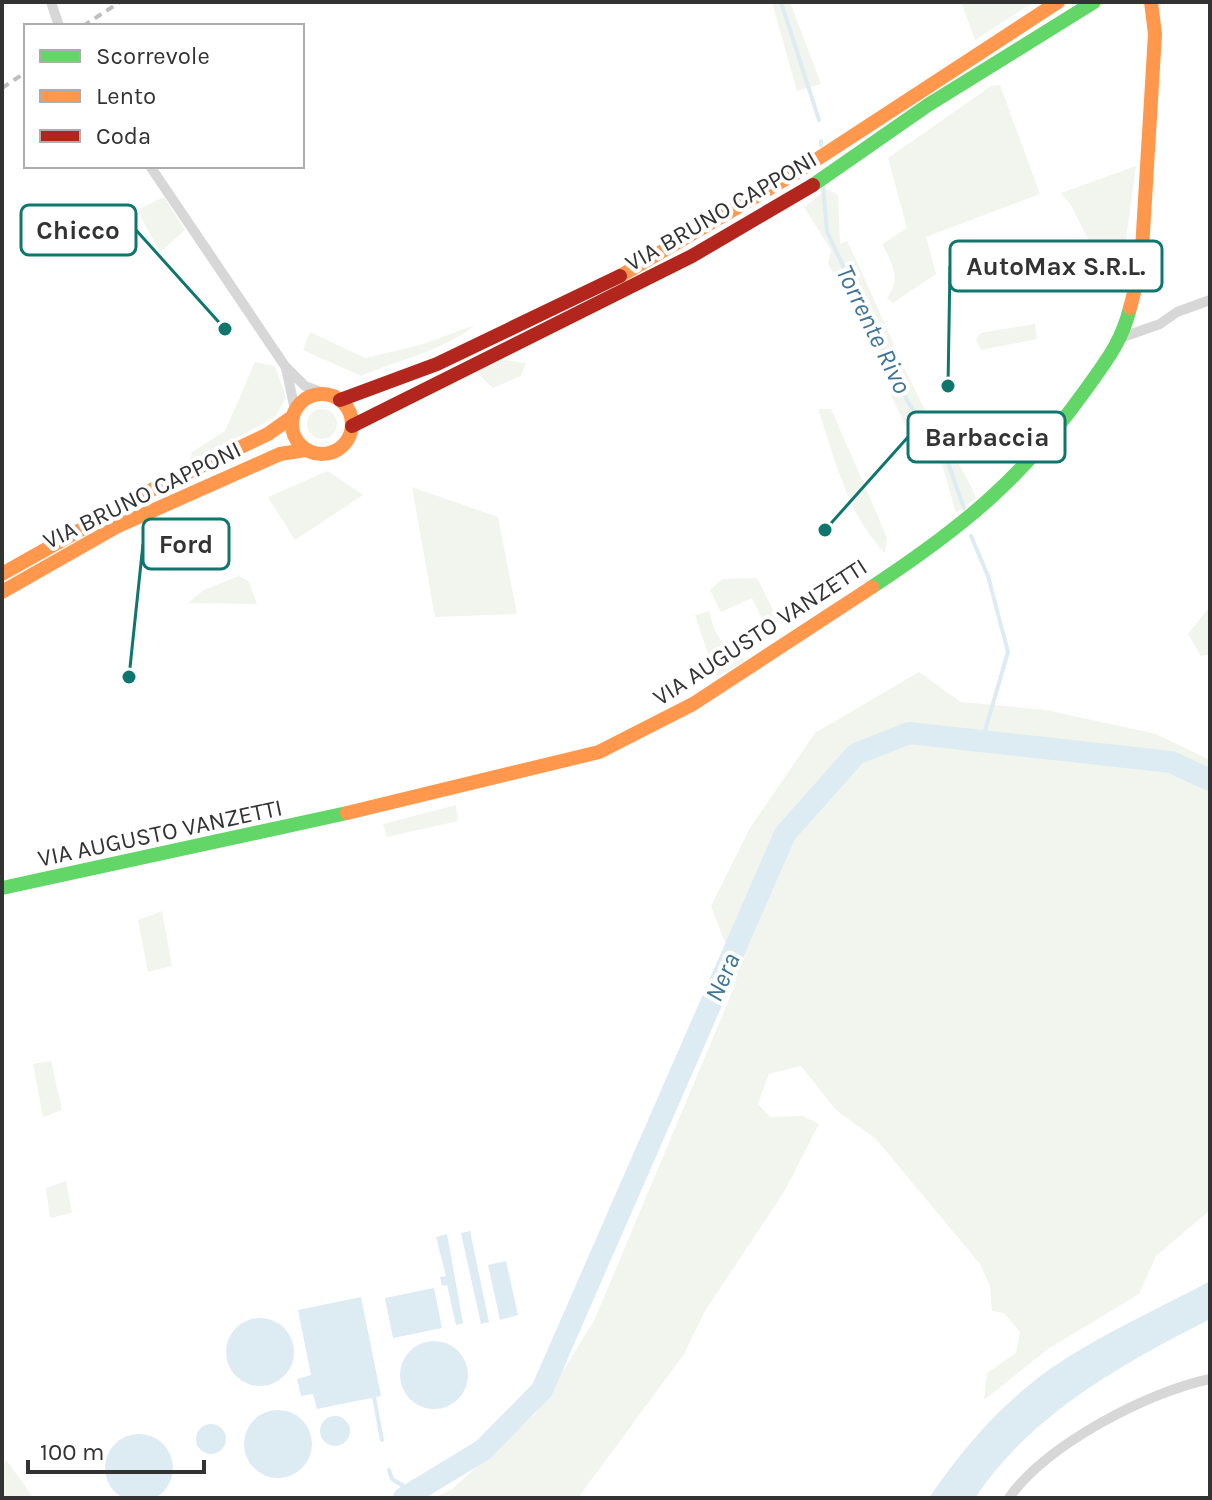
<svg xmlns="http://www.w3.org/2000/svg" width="1212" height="1500" viewBox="0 0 1212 1500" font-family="Karla,sans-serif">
  <rect width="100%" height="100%" fill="#fff"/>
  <g fill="#f1f5ed">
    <path d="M 772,2 L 790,2 L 821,84 L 797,91 Z"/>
    <path d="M 961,2 L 1034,2 L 975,40 Z"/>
    <path d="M 1000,85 L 1040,194 L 926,237 L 936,274 L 893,303 L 887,298 C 902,279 892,263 882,244 L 907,228 L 888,158 L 991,86 Z"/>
    <path d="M 1136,166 L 1120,283 L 1112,287 L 1071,205 L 1061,193 Z"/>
    <path d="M 827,189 L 838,195 L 840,244 L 847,241 C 873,294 894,349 921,402 C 938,436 962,462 976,498 L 956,513 L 943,468 L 919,421 L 905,425 L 889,391 L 891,380 L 850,297 L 828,264 L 831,250 L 804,207 Z"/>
    <path d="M 164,197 L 185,230 L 160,252 L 137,210 Z"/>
    <path d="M 1035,324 L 1037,339 L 981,350 L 976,339 L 981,333 Z"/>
    <path d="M 475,325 C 445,350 398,360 361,376 L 303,350 L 310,332 L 365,358 L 420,345 Z"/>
    <path d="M 504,360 L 526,363 L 521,376 L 493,388 L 474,370 Z"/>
    <path d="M 255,362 L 275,366 L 286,398 L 275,417 L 189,464 L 192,452 L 225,431 Z"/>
    <circle cx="322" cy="424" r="15"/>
    <path d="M 818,409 L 831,409 L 887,537 L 885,553 C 847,514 835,459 818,409 Z"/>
    <path d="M 328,471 L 363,495 L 295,540 L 268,497 Z"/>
    <path d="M 412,487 L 498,517 L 517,614 L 435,617 Z"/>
    <path d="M 239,576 L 249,582 L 257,604 L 188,603 L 204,590 Z"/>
    <path d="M 757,578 L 780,624 L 767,629 L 752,598 L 721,612 L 710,590 L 722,579 Z"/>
    <path d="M 1210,606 L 1210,654 L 1201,656 L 1188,634 Z"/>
    <path d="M 709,611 C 715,632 718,646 742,651 L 744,662 L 716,677 L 695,615 Z"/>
    <path d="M 919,672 L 961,702 L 1046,710 L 1156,734 L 1210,760 L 1210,1210 L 1156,1256 L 1139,1294 L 1048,1349 L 984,1400 L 987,1373 L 1016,1353 L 1020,1332 L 1004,1313 L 992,1311 L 990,1286 L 980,1264 L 876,1139 L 836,1110 L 801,1066 L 769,1074 L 758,1104 L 770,1117 L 802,1116 L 819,1124 L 784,1192 L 705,1311 L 684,1354 L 578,1498 L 433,1498 L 451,1490 L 536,1413 L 594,1321 L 733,990 L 737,974 L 711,906 L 750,828 L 815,733 Z"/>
    <path d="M 456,805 L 458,821 L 387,837 L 383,824 Z"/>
    <path d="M 162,911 L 172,966 L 148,972 L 138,920 Z"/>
    <path d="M 51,1061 L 62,1110 L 43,1117 L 33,1064 Z"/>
    <path d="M 66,1181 L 72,1213 L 50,1218 L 46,1188 Z"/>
    <path d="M 6,1460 L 31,1494 L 32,1498 L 2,1498 L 2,1469 Z"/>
  </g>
  <g fill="#ddebf3">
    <path d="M 470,1231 L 489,1322 L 481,1324 L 461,1233 Z"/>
    <path d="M 447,1234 L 463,1323 L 456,1325 L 447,1285 L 442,1286 L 440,1277 L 446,1276 L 436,1237 Z"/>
    <path d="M 506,1261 L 518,1315 L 500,1320 L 488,1265 Z"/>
    <path d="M 1210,1281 L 1210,1319 C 1122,1364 1031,1414 975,1498 L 929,1498 C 965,1444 1010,1394 1065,1359 C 1110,1330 1162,1307 1210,1281 Z"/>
    <path d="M 434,1288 L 442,1328 L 393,1338 L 385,1298 Z"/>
    <path d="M 361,1297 L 381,1396 L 317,1409 L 313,1394 L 301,1396 L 297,1379 L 311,1375 L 298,1310 Z"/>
    <circle cx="260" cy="1352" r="34"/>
    <circle cx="434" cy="1375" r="34"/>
    <circle cx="278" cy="1444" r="34"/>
    <circle cx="335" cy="1431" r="15"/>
    <circle cx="211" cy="1439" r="15"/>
    <circle cx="139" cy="1468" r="34"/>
  </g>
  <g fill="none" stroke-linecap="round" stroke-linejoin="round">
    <g stroke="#ddebf3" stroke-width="4">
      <path d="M 781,2 L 819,120"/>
      <path d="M 821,141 L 821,145"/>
      <path d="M 823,185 L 827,232 L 908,402 L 947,460 L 964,508"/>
      <path d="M 971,536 L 988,576 L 1008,652 L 982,741"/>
      <path d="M 374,1397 L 382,1440"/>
      <path d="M 389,1470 L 392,1479 L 416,1494"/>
    </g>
    <path stroke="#ddebf3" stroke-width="22" d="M 404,1498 L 483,1450 L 542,1390 L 785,834 L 856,754 L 909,733 L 1171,762 L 1210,780"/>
    <g stroke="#d7d7d7" stroke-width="10">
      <path d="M 51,2 L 59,26"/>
      <path d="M 150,166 L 285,366 L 305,386 L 326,394"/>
      <path d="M 1123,337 L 1160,324 L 1177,312 L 1210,300"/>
      <path d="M 286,368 L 295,410"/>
      <path d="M 1009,1498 C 1046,1445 1147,1392 1210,1379"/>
    </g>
    <g stroke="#63d668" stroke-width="14">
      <path d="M 813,185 L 928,105 L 1094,2"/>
      <path d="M 872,587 C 963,527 1023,478 1087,388 C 1107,360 1122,341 1130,308"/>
      <path d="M 2,888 L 347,813"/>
    </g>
    <g stroke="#ff974d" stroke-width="14">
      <path d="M 620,276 L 799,171 L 1058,2"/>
      <path d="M 1130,308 L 1141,266 L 1155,34 L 1151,2"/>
      <circle cx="322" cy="424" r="30"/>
      <path d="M 2,574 L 155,488 L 268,434 L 292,417"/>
      <path d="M 2,592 L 118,526 L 280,454 L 305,450"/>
      <path d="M 347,813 L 599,752 L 693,704 L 872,587"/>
    </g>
    <g stroke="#b3261e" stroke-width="14">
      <path d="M 340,400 L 437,364 L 620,276"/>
      <path d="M 352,426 L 692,256 L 813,185"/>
    </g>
    <g stroke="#bebebe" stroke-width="4" stroke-dasharray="8 6" stroke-linecap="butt">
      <path d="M 83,26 L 120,2"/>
      <path d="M 2,88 L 26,72"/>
    </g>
  </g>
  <g text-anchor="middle" stroke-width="8" stroke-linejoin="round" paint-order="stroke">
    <g font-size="24" fill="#333" stroke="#fff">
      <text transform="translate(721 211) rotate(-30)" y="8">VIA BRUNO CAPPONI</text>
      <text transform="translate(142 495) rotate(-26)" y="8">VIA BRUNO CAPPONI</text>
      <text transform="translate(760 632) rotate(-33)" y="8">VIA AUGUSTO VANZETTI</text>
      <text transform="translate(160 833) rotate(-12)" y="8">VIA AUGUSTO VANZETTI</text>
    </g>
    <g font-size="26" font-style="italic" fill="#3f7597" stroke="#fff">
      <text transform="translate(874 329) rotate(64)" y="9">Torrente Rivo</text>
      <text transform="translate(722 977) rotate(-66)" y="9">Nera</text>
    </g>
  </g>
  <path fill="none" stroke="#0f766e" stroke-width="3" d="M225 329L136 230M948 386L950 266M825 530L908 437M129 677L143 544"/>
  <g fill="#0f766e" stroke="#fff" stroke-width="3">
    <circle cx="225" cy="329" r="8"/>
    <circle cx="948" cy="386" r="8"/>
    <circle cx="825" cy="530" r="8"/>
    <circle cx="129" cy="677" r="8"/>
  </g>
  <g fill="#fff" stroke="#0f766e" stroke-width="3">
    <rect x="21" y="205" width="115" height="50" rx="8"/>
    <rect x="950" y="241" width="212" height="50" rx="8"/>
    <rect x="908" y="412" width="157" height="50" rx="8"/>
    <rect x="143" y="519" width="86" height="50" rx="8"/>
  </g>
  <g font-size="26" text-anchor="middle" font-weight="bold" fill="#333">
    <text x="78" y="239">Chicco</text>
    <text x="1056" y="275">AutoMax S.R.L.</text>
    <text x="987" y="446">Barbaccia</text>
    <text x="186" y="553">Ford</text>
  </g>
  <rect width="1212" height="1500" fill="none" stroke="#333333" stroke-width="8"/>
  <rect x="24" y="24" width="280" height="144" fill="#ffffff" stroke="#adadad" stroke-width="2"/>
  <rect x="40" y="50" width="40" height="12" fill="#63d668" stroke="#adadad" stroke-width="2"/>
  <text x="96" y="64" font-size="24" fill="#333333">Scorrevole</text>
  <rect x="40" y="90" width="40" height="12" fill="#ff974d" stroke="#adadad" stroke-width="2"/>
  <text x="96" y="104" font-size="24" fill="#333333">Lento</text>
  <rect x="40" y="130" width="40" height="12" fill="#b3261e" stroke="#adadad" stroke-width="2"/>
  <text x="96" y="144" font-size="24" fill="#333333">Coda</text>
  <path d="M28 1460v12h176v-12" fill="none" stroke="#333333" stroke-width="4"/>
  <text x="40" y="1460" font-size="24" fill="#333333" stroke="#ffffff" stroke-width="6" paint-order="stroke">100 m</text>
</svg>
